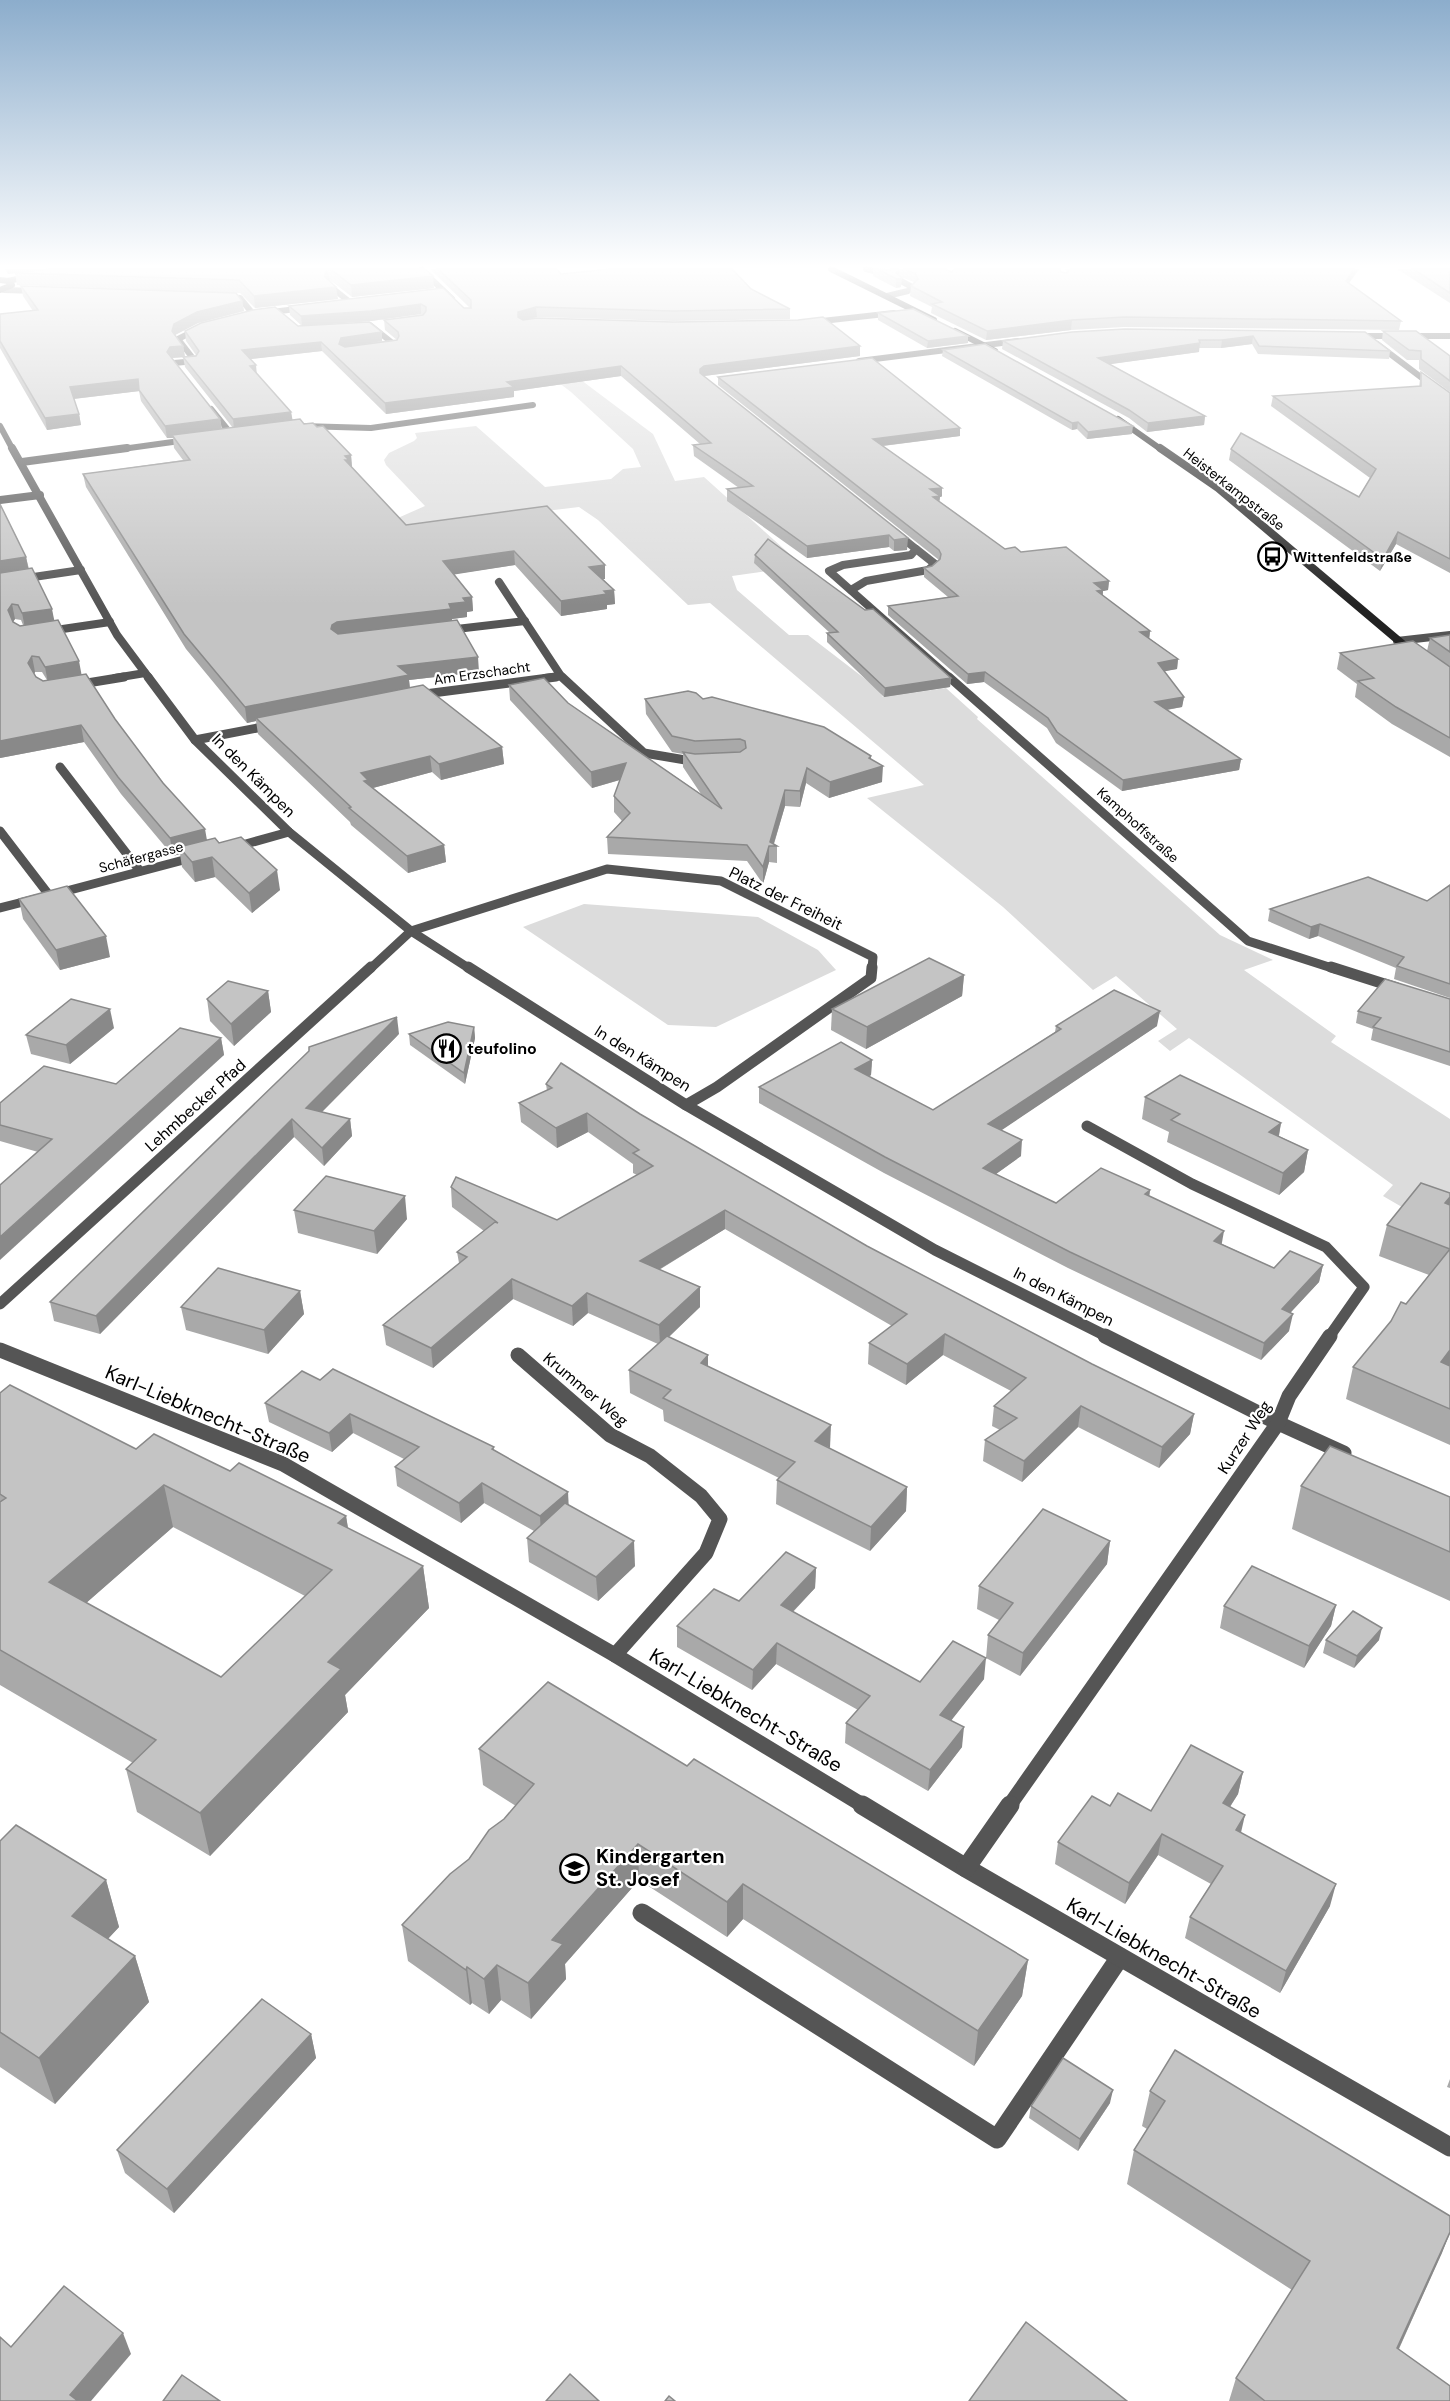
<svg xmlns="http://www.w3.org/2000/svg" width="1450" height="2401" viewBox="0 0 1450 2401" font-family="'DM Sans',sans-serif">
  <rect width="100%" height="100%" fill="#fff"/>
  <g fill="#dcdcdc">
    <path d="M 505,323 L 653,434 L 675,481 L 704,477 L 803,566 L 732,576 L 737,590 L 789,635 L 808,635 L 877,688 L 883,697 L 946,688 L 978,717 L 977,719 L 1220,935 L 1273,960 L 1244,970 L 1336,1036 L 1331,1042 L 1450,1119 L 1450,1235 L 1383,1196 L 1393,1185 L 1189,1038 L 1170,1051 L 1158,1041 L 1177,1029 L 1116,976 L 1093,990 L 1003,907 L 867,798 L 924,785 L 710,603 L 688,605 L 598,520 L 579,507 L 364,533 L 425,506 L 386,465 L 384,460 L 389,453 L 414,441 L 417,438 L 415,433 L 476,426 L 545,487 L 611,479 L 623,469 L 641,467 L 633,449 L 571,392 L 496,335 Z"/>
    <path d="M 584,904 L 758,917 L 818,950 L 836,970 L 716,1027 L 668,1025 L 523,927 Z"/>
  </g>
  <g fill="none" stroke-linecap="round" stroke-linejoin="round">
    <g stroke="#555" stroke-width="6">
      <path d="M 866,269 L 886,274"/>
      <path d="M 331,287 L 351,303"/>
      <path d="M 887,296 L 908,291 L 912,287 L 901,281"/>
      <path d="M 370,325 L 395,345 L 388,346"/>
    </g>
    <g stroke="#555" stroke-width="8">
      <path d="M 20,579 L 81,570"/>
      <path d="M 448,630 L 525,621"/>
      <path d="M 49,631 L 110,622"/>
      <path d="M 115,678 L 145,673"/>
    </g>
    <g stroke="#555" stroke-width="9">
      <path d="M 75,685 L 124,677"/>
      <path d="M 60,767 L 140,871"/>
      <path d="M 0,831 L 49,895"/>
    </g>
    <path stroke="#555" stroke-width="19" d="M 642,1913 L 997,2139 L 1120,1957"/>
    <g stroke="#555" stroke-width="6">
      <path d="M 421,269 L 452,299"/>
      <path d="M 4,290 L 38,291"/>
      <path d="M 229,297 L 240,298 L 253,314"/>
      <path d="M 264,313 L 304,308"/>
      <path d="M 813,322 L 894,313"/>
      <path d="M 1356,336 L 1450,336"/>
      <path d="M 1377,344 L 1450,399"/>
      <path d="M 859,361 L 1018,341"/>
      <path d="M 174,363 L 195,361 L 178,339 L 198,329"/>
      <path d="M 211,409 L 232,435 L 225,436"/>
      <path d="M 0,426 L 13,450"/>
      <path d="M 302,426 L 371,428 L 533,405"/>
      <path d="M 115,450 L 187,440"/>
    </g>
    <g stroke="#555" stroke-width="8">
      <path d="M 12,448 L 117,635 L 149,678"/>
      <path d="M 22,462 L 127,448"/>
      <path d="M 0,500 L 40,495"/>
      <path d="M 895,532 L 916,549 L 911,555 L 843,565 L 829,571 L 950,678"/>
      <path d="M 499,582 L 561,676"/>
      <path d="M 851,590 L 866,581 L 928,570 L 935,564 L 916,549"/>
      <path d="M 1397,641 L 1450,635"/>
      <path d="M 545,678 L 561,676 L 563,678"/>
    </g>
    <g stroke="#555" stroke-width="9">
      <path d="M 148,677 L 195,740 L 289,832 L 411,931 L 470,969"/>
      <path d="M 562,677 L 644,753 L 697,762"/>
      <path d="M 949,677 L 1248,941 L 1335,969"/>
      <path d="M 417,695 L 556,677"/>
      <path d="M 195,740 L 273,725"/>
      <path d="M 235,847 L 289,832"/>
      <path d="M 55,894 L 195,857"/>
      <path d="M 0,908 L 35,899"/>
      <path d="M 370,969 L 411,931 L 607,869 L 721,881 L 873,957 L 872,969"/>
    </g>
    <g stroke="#555" stroke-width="11">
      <path d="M 468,967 L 686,1105 L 935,1250 L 1108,1337"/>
      <path d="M 1331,967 L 1397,988"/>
      <path d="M 686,1105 L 717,1087 L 871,978 L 872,967"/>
      <path d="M 1087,1126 L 1192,1184 L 1326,1247 L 1364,1287 L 1329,1337"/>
      <path d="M 0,1304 L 371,967"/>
    </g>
    <g stroke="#555" stroke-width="15">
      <path d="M 1105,1336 L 1278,1423 L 1344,1453"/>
      <path d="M 0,1350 L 283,1464 L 615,1655 L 864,1806"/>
      <path d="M 518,1355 L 610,1435 L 650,1456 L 701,1496 L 720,1519 L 706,1553 L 615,1655"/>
      <path d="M 1009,1806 L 1278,1423 L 1289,1396 L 1330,1336"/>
    </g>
    <g stroke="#555" stroke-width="19">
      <path d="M 862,1805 L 966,1868 L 1450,2147"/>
      <path d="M 966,1868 L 1010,1805"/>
    </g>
    <g stroke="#222" stroke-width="6">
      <path d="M 831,269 L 934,320"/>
      <path d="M 0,280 L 8,281 L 31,276"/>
      <path d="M 0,290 L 12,285 L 8,281"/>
      <path d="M 955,331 L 995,351"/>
      <path d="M 1118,419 L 1162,450"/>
    </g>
    <path stroke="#222" stroke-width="8" d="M 1160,448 L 1218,488 L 1412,652"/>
  </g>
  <g fill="#a9a9a9" fill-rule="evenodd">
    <path d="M 5,269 L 425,269 L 434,288 L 352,297 L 334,283 L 331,282 L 338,299 L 255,308 L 240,293 L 17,285 L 15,273 L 8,274 Z"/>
    <path d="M 430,269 L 557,269 L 561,274 L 751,289 L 790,309 L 790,319 L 673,321 L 537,317 L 529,319 L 860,356 L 704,376 L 907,550 L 894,551 L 889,547 L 807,558 L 727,501 L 727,489 L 739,488 L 694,456 L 693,445 L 700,444 L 621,376 L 514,391 L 514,397 L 386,414 L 322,351 L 250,359 L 256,373 L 291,412 L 292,420 L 304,424 L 317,427 L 351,455 L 352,467 L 406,525 L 605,565 L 605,579 L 603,579 L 614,590 L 615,604 L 607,605 L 607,609 L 561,616 L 515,565 L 454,574 L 472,597 L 473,611 L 467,612 L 467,617 L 452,619 L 452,621 L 479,672 L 409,680 L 410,688 L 502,747 L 504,764 L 441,780 L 432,772 L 373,788 L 444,845 L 446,862 L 408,873 L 351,825 L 350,822 L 258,734 L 256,721 L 247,723 L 186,649 L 86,487 L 83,474 L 183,460 L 174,448 L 173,438 L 167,438 L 141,401 L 139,391 L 74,399 L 79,414 L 81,425 L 47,430 L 0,348 L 0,314 L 33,311 L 23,296 L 21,286 L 242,301 L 244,311 L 198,323 L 175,335 L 183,346 L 185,357 L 172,358 L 220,419 L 222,429 L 233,428 L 185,367 L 183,357 L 196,355 L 186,341 L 185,331 L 298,326 L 382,341 L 397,340 L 385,330 L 384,320 L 423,314 L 421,314 L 371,321 L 302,326 L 290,315 L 289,306 L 443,288 L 464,308 L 470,308 Z"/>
    <path d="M 873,269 L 890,270 L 889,269 L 946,269 L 947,270 L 951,272 L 953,271 L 953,269 L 1060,269 L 1061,272 L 1067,273 L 1065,269 L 1359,269 L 1349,283 L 1401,321 L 1399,330 L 1124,327 L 1071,330 L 986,340 L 931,313 L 932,307 L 910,296 L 911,286 L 914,282 L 901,277 L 901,287 L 896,288 L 873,276 Z"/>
    <path d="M 1397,269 L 1450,269 L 1450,303 Z"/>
    <path d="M 878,313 L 968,336 L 968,343 L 927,348 L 878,320 Z"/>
    <path d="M 1383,331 L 1450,356 L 1450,392 L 1419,369 L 1419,360 L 1407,360 L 1382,340 Z"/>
    <path d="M 1365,332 L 1390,351 L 1389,359 L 1258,354 L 1252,344 L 1221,348 L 1199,348 L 1199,352 L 1110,364 L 1205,416 L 1204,425 L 1147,432 L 1129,418 L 1002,349 L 1003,341 Z"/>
    <path d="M 943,350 L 1132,434 L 1087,439 L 1077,429 L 1072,430 L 942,356 Z"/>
    <path d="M 1421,372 L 1450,393 L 1450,573 L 1396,544 L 1380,571 L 1229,460 L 1231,449 L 1359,497 L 1370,478 L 1271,406 L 1273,396 L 1419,387 Z"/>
    <path d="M 718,377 L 960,428 L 960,436 L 883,446 L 942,488 L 942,496 L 940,497 L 939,501 L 1005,549 L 1021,552 L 1109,581 L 1108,590 L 1103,591 L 1103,596 L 1150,631 L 1149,638 L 1178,659 L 1177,669 L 1164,671 L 1184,697 L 1182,707 L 1167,710 L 1241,759 L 1239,770 L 1122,791 L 1056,743 L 1047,728 L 984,682 L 967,684 L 888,615 L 888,606 L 948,597 L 924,577 L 924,568 L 932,566 L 939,560 L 718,385 Z"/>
    <path d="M 0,504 L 26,557 L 29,569 L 81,675 L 207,840 L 219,843 L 280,890 L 252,913 L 215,877 L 195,882 L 182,867 L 180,854 L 173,856 L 121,794 L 84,742 L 0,758 ZM 15,619 L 21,620 L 23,625 L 20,626 L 13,622 ZM 35,672 L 42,672 L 47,680 L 43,681 L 36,677 L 34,674 Z"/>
    <path d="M 755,555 L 951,678 L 950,687 L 884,697 L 827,642 L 827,633 L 830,633 L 754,563 Z"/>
    <path d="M 1450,635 L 1450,757 L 1392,724 L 1355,697 L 1357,684 L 1337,669 L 1340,653 L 1427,651 L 1430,638 Z"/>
    <path d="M 509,685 L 568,703 L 701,794 L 683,767 L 683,754 L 672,752 L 646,714 L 645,699 L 703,699 L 871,759 L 882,782 L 829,798 L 806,783 L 800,807 L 785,806 L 774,844 L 777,846 L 777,863 L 769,862 L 763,884 L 747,861 L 608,854 L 607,837 L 622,821 L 614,812 L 614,796 L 620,780 L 592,788 L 510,700 Z"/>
    <path d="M 1450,885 L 1450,998 L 1394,979 L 1396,968 L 1318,936 L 1309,939 L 1268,921 L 1270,909 L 1427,901 Z"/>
    <path d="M 19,899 L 110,957 L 60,970 L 23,919 Z"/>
    <path d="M 964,975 L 962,996 L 866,1049 L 831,1030 L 832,1009 Z"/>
    <path d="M 268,991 L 271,1012 L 234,1046 L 210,1021 L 207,999 Z"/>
    <path d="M 1450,999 L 1450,1066 L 1371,1040 L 1373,1029 L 1356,1023 L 1358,1011 Z"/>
    <path d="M 1056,1026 L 1157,1026 L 1001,1130 L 1021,1156 L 996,1174 L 1056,1203 L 1150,1190 L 1149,1196 L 1222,1244 L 1274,1268 L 1323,1265 L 1319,1282 L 1290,1313 L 1289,1331 L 1261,1360 L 1068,1268 L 884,1173 L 759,1103 L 759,1087 L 872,1060 L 871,1075 L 869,1077 L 933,1110 L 1055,1032 Z"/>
    <path d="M 474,1027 L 475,1038 L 465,1084 L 410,1045 L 409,1034 Z"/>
    <path d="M 114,1028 L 70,1064 L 31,1054 L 26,1035 Z"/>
    <path d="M 399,1034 L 322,1112 L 350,1119 L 352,1136 L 324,1166 L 294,1137 L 100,1334 L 54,1321 L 50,1302 Z"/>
    <path d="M 221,1038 L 224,1055 L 38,1152 L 0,1141 L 0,1103 L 116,1084 Z"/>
    <path d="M 546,1084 L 640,1114 L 867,1246 L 1092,1364 L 1194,1414 L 1190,1434 L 1159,1468 L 1078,1427 L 1022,1482 L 983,1461 L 985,1440 L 1000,1430 L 992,1426 L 994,1406 L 1011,1391 L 943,1355 L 906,1385 L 868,1364 L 869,1343 L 892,1326 L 725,1229 L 659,1270 L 700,1307 L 669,1337 L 708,1355 L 708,1366 L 830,1449 L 907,1487 L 906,1511 L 870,1551 L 776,1504 L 777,1480 L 779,1478 L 664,1421 L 663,1410 L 630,1393 L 629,1370 L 658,1344 L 588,1313 L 573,1326 L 513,1299 L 433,1368 L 386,1345 L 383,1325 L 459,1263 L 457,1252 L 484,1231 L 452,1207 L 451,1187 L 557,1220 L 637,1175 L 633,1173 L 633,1164 L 588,1132 L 557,1148 L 521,1122 L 519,1103 L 547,1091 Z"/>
    <path d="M 1145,1097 L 1281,1123 L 1279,1136 L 1308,1150 L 1304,1172 L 1279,1195 L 1167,1142 L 1169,1132 L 1142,1119 Z"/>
    <path d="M 1450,1193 L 1450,1445 L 1346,1399 L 1353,1367 L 1406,1304 L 1429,1275 L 1379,1256 L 1387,1225 Z"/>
    <path d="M 294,1210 L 407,1219 L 377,1254 L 298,1233 Z"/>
    <path d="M 300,1291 L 304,1314 L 268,1354 L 186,1330 L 181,1307 Z"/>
    <path d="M 320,1380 L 494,1447 L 494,1450 L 568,1492 L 568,1505 L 635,1566 L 598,1601 L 529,1562 L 527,1538 L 534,1531 L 484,1503 L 461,1523 L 397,1486 L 395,1467 L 404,1459 L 353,1433 L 332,1452 L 269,1422 L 265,1403 Z"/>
    <path d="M 0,1393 L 136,1449 L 230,1471 L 346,1516 L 348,1529 L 423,1566 L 429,1608 L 345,1695 L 348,1712 L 210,1856 L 137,1812 L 126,1769 L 133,1763 L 0,1685 ZM 173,1527 L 305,1596 L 221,1677 L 86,1603 Z"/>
    <path d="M 1301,1486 L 1450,1497 L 1450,1601 L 1292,1529 Z"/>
    <path d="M 1110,1541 L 1107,1564 L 1020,1676 L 986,1658 L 988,1635 L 999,1620 L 977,1609 L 979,1586 Z"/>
    <path d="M 816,1568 L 815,1588 L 793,1612 L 920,1682 L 984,1679 L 951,1720 L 962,1747 L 928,1791 L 845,1743 L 846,1723 L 858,1710 L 776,1664 L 752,1690 L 677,1647 L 677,1626 L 739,1601 Z"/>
    <path d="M 1336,1605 L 1331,1626 L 1304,1668 L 1220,1628 L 1224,1606 Z"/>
    <path d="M 1326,1640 L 1379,1640 L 1354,1668 L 1323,1653 Z"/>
    <path d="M 479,1749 L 687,1766 L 1028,1960 L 1022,1996 L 974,2066 L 743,1919 L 727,1937 L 639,1880 L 565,1964 L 566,1979 L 531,2019 L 501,2000 L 489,2014 L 472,2003 L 470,2005 L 408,1961 L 402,1925 L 469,1859 L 516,1806 L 483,1785 Z"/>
    <path d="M 1243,1772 L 1238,1794 L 1230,1807 L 1241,1833 L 1330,1906 L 1280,1993 L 1185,1938 L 1190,1917 L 1211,1884 L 1158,1855 L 1125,1904 L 1055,1864 L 1058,1842 L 1110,1806 L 1151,1811 Z"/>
    <path d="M 0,1841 L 106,1880 L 119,1927 L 108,1939 L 135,1956 L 149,2002 L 55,2104 L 0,2067 Z"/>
    <path d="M 311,2034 L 316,2058 L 174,2213 L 125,2173 L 117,2150 Z"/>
    <path d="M 1450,2079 L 1450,2088 L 1447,2087 Z"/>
    <path d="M 1150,2091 L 1450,2216 L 1450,2234 L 1399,2349 L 1450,2401 L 1229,2401 L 1236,2378 L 1292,2290 L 1127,2184 L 1134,2150 L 1147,2129 L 1142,2126 Z"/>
    <path d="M 1110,2103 L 1078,2151 L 1029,2118 L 1031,2106 Z"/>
  </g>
  <g fill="#898989">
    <path d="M 7,269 L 58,269 L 8,274 Z"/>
    <path d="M 898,269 L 899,269 L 899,276 L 902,278 L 901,287 L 896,288 L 896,273 Z"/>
    <path d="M 1354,269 L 1359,269 L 1344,290 L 1346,281 Z"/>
    <path d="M 328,270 L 330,282 L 336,287 L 338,299 L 255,308 L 254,296 L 325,277 L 325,272 Z"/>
    <path d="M 433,276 L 434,288 L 352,297 L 351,285 Z"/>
    <path d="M 242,301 L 244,311 L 198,323 L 175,335 L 172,331 L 174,324 L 197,312 Z"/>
    <path d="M 421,304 L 421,314 L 371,321 L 302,326 L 301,316 Z"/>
    <path d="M 536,307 L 537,317 L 518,322 L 518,312 Z"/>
    <path d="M 1072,320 L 1071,330 L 986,340 L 987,331 Z"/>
    <path d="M 382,332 L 382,341 L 342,348 L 339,344 L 341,338 Z"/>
    <path d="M 968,336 L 968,343 L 927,348 L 928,341 Z"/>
    <path d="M 1253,336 L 1252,344 L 1221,348 L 1222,340 Z"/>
    <path d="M 321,342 L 322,351 L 243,360 L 242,350 Z"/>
    <path d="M 1200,343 L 1199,352 L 1097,366 L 1098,358 Z"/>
    <path d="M 183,346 L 185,357 L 171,358 L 167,352 L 170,347 Z"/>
    <path d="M 860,346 L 860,356 L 704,376 L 700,379 L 700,369 L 704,366 Z"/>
    <path d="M 256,365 L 257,376 L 250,366 Z"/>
    <path d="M 621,366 L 621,376 L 514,391 L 514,397 L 386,414 L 385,403 L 507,382 Z"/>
    <path d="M 138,379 L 140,391 L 72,399 L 70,387 Z"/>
    <path d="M 291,412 L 293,422 L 234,429 L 233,419 Z"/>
    <path d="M 79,414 L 81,425 L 47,430 L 45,418 Z"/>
    <path d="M 1205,416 L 1204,425 L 1147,432 L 1148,423 Z"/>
    <path d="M 220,419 L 222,431 L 172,435 L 173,438 L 167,438 L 165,426 Z"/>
    <path d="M 1078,422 L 1077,429 L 1072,430 L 1072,423 Z"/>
    <path d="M 1133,426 L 1132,434 L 1087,439 L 1088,432 Z"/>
    <path d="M 960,428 L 960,436 L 873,447 L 873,439 Z"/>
    <path d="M 351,455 L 352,468 L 350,473 L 345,456 Z"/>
    <path d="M 942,488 L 942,496 L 940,497 L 939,505 L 933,506 L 930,489 Z"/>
    <path d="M 1398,532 L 1396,544 L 1380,571 L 1383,559 Z"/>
    <path d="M 889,535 L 889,547 L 807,558 L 807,546 Z"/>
    <path d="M 908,538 L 907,550 L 894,551 L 894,540 Z"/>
    <path d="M 514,551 L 515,565 L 445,576 L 443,561 Z"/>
    <path d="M 26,557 L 29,572 L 0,576 L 0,561 Z"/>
    <path d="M 605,565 L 605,579 L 589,581 L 589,567 Z"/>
    <path d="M 1109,581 L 1108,590 L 1103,591 L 1102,599 L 1096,600 L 1094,583 Z"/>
    <path d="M 614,590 L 615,604 L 607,605 L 607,609 L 561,616 L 561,601 L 604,591 Z"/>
    <path d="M 472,597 L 473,611 L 467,612 L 467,617 L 452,619 L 452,624 L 334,640 L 331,629 L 332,625 L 337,622 L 449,604 L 463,598 Z"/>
    <path d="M 12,604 L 15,619 L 11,625 L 8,610 Z"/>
    <path d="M 52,609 L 55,624 L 25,628 L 22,613 Z"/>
    <path d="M 1150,631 L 1149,641 L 1140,632 Z"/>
    <path d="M 32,656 L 35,672 L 31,679 L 28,663 Z"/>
    <path d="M 478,657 L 479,672 L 409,680 L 410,690 L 256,718 L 256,721 L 247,723 L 245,707 L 398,666 Z"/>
    <path d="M 1178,659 L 1177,669 L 1156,673 L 1158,663 Z"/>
    <path d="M 79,661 L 82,677 L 48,683 L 45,667 Z"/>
    <path d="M 985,672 L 984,682 L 967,684 L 968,674 Z"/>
    <path d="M 951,678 L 950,687 L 884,697 L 885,688 Z"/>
    <path d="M 1184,697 L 1182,707 L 1153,712 L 1155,702 Z"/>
    <path d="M 81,725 L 84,742 L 0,758 L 0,741 Z"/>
    <path d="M 502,747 L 504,764 L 441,780 L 439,764 Z"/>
    <path d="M 430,756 L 432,772 L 369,789 L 361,773 Z"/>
    <path d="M 871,756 L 870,770 L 883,766 L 882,782 L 829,798 L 830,782 Z"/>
    <path d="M 1241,759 L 1239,770 L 1122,791 L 1123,780 Z"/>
    <path d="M 626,763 L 626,778 L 592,788 L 591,772 Z"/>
    <path d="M 807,768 L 806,783 L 800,807 L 800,791 Z"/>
    <path d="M 785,790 L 785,806 L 773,846 L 770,842 Z"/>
    <path d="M 205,829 L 208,846 L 179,847 L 180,854 L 173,856 L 170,838 Z"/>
    <path d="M 444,845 L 446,862 L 408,873 L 407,856 Z"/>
    <path d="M 769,846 L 769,862 L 763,884 L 763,867 Z"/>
    <path d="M 212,857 L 215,877 L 195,882 L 192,862 Z"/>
    <path d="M 277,870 L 280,890 L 252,913 L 249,893 Z"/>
    <path d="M 1320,924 L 1318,936 L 1309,939 L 1311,927 Z"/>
    <path d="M 106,936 L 110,957 L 60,970 L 56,950 Z"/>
    <path d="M 964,975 L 962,996 L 866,1049 L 867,1027 Z"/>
    <path d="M 268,991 L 271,1012 L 234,1046 L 231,1024 Z"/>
    <path d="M 110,1009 L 114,1028 L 70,1064 L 66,1045 Z"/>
    <path d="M 1160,1011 L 1157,1026 L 987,1140 L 988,1124 Z"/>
    <path d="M 397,1017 L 399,1034 L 309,1125 L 306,1108 Z"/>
    <path d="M 474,1027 L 475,1038 L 465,1084 L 464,1073 Z"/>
    <path d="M 221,1038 L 224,1055 L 0,1260 L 0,1237 Z"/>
    <path d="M 872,1060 L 871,1075 L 854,1085 L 855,1069 Z"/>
    <path d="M 587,1113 L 588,1132 L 557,1148 L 556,1128 Z"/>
    <path d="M 292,1119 L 294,1137 L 100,1334 L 96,1316 Z"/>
    <path d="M 350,1119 L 352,1136 L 324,1166 L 322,1148 Z"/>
    <path d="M 1281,1123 L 1277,1145 L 1269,1132 Z"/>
    <path d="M 1022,1140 L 1021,1156 L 982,1184 L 983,1168 Z"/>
    <path d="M 1308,1150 L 1304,1172 L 1279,1195 L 1283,1173 Z"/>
    <path d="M 1150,1190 L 1148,1206 L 1145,1194 Z"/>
    <path d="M 405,1196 L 407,1219 L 377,1254 L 374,1231 Z"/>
    <path d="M 1450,1197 L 1450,1203 L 1444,1225 L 1445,1203 Z"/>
    <path d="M 725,1210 L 725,1229 L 640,1281 L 640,1261 Z"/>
    <path d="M 1224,1231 L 1221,1248 L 1214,1241 Z"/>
    <path d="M 1323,1265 L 1319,1282 L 1278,1326 L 1282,1309 Z"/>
    <path d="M 512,1279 L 513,1299 L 433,1368 L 431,1348 Z"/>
    <path d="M 700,1287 L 700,1307 L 660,1345 L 659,1325 Z"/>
    <path d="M 300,1291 L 304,1314 L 268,1354 L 264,1330 Z"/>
    <path d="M 587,1293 L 588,1313 L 573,1326 L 572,1306 Z"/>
    <path d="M 1293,1314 L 1289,1331 L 1261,1360 L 1264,1343 Z"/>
    <path d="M 945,1334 L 943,1355 L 906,1385 L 907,1364 Z"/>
    <path d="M 1450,1350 L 1450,1371 L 1441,1362 Z"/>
    <path d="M 708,1355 L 708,1379 L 701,1363 Z"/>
    <path d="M 1081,1406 L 1078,1427 L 1022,1482 L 1024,1461 Z"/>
    <path d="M 350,1414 L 353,1433 L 332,1452 L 329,1433 Z"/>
    <path d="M 1194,1414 L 1190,1434 L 1159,1468 L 1162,1447 Z"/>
    <path d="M 831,1425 L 830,1448 L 815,1441 Z"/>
    <path d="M 482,1483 L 484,1503 L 461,1523 L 459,1503 Z"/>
    <path d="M 164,1485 L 173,1527 L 61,1625 L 49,1582 Z"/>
    <path d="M 907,1487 L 906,1511 L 870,1551 L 871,1527 Z"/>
    <path d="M 568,1492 L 569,1511 L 541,1535 L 540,1516 Z"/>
    <path d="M 346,1516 L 353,1558 L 338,1523 Z"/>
    <path d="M 634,1541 L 635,1566 L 598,1601 L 596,1577 Z"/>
    <path d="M 1110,1541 L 1107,1564 L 1020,1676 L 1023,1653 Z"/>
    <path d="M 423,1566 L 429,1608 L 345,1695 L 348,1712 L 210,1856 L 200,1813 L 328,1662 Z"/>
    <path d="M 816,1568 L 815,1588 L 780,1625 L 781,1605 Z"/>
    <path d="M 1336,1605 L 1331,1626 L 1304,1668 L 1309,1646 Z"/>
    <path d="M 1382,1628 L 1379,1640 L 1354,1668 L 1357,1656 Z"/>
    <path d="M 777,1643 L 776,1664 L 752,1690 L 753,1670 Z"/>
    <path d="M 986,1658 L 984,1679 L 939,1736 L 940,1715 Z"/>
    <path d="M 964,1727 L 962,1747 L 928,1791 L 930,1770 Z"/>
    <path d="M 1243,1772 L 1238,1794 L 1218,1825 L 1223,1803 Z"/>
    <path d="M 1245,1815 L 1240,1837 L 1236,1830 Z"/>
    <path d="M 1162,1834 L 1158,1855 L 1125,1904 L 1129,1883 Z"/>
    <path d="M 638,1844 L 639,1880 L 565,1964 L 566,1979 L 531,2019 L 528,1983 L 552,1940 Z"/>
    <path d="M 106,1880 L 119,1927 L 86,1962 L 72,1916 Z"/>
    <path d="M 743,1884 L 743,1919 L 727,1937 L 727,1902 Z"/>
    <path d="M 1336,1884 L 1330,1906 L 1280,1993 L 1286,1971 Z"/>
    <path d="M 135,1956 L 149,2002 L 55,2104 L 39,2058 Z"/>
    <path d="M 1028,1960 L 1022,1996 L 974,2066 L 978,2031 Z"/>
    <path d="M 497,1965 L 501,2000 L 489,2014 L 484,1979 Z"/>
    <path d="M 467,1967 L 472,2003 L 470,2005 L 466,1970 Z"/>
    <path d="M 311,2034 L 316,2058 L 174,2213 L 167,2189 Z"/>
    <path d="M 1113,2090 L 1110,2103 L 1078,2151 L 1080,2139 Z"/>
    <path d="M 1450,2232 L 1442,2253 L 1384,2381 L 1397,2348 Z"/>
    <path d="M 123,2333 L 131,2354 L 91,2401 L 73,2401 L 70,2395 Z"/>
  </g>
  <g fill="#c4c4c4" stroke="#898989" stroke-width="1.5" fill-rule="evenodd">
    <path d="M 50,269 L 425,269 L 433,276 L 351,285 L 333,271 L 328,270 L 325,272 L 325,277 L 336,287 L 254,296 L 239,280 L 15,273 Z"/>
    <path d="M 438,269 L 557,269 L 561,274 L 610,269 L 732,269 L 751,289 L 790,309 L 673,311 L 536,307 L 518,312 L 518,317 L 523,320 L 537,318 L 673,322 L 798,320 L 823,317 L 860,346 L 704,366 L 700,369 L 700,373 L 908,538 L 894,540 L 889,535 L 807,546 L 727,489 L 753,486 L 693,445 L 711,443 L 621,366 L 507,382 L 514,387 L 385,403 L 321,342 L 242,350 L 256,365 L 250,366 L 291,412 L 233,419 L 183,357 L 196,356 L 199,351 L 185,331 L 201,323 L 253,310 L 275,307 L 298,326 L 369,322 L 382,332 L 341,338 L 339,344 L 345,347 L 397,340 L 399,336 L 398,332 L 384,320 L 423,315 L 426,311 L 426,307 L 421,304 L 371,311 L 301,316 L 289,306 L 443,288 L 464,308 L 471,308 L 471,300 Z"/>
    <path d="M 877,269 L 890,270 L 891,269 L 898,269 L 896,273 L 902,278 L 897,279 Z"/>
    <path d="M 903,269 L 946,269 L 947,270 L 951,272 L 955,269 L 1060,269 L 1061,272 L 1067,273 L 1070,269 L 1354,269 L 1346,281 L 1401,321 L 1125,317 L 1072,320 L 987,331 L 932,304 L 942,302 L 911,286 L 918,279 L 915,273 Z"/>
    <path d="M 1413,269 L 1450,269 L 1450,293 Z"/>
    <path d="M 21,286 L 236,293 L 242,301 L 197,312 L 174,324 L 172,331 L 183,346 L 170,347 L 167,352 L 220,419 L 165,426 L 139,390 L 138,379 L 70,387 L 79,414 L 45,418 L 0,341 L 0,314 L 38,310 Z"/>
    <path d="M 913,309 L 968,336 L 928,341 L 878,313 Z"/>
    <path d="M 1125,329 L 1365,332 L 1390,351 L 1259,346 L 1253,336 L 1222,340 L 1199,340 L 1200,343 L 1098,358 L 1205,416 L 1148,423 L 1129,410 L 1003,341 L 1072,332 Z"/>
    <path d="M 1383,331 L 1416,331 L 1450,356 L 1450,381 L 1421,359 L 1421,351 L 1409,350 Z"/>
    <path d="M 985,344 L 1133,426 L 1088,432 L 1078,422 L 1072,423 L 943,350 Z"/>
    <path d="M 872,358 L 960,428 L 873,439 L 942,488 L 930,489 L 940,496 L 933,497 L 1005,549 L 1015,547 L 1021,552 L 1066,547 L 1109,581 L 1094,583 L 1103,590 L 1097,591 L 1150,631 L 1140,632 L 1178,659 L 1158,663 L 1184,697 L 1155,702 L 1241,759 L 1123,780 L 1057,732 L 1048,718 L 985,672 L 968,674 L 888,606 L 958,596 L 924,568 L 932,566 L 940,559 L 941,554 L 939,550 L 718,377 Z"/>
    <path d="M 1421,372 L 1450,393 L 1450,559 L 1398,532 L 1383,559 L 1231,449 L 1241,433 L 1359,497 L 1376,469 L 1273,396 L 1421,386 Z"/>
    <path d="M 300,419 L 304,424 L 313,423 L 317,427 L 323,426 L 351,455 L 345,456 L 349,460 L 345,460 L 406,525 L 547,506 L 605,565 L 589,567 L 614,590 L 604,591 L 607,594 L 561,601 L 514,551 L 443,561 L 472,597 L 463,598 L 466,602 L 449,604 L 451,609 L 337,622 L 332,625 L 331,629 L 338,634 L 457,620 L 478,657 L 398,666 L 409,675 L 245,707 L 184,634 L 83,474 L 190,460 L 172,435 Z"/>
    <path d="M 0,504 L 26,557 L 0,561 Z"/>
    <path d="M 768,539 L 865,610 L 873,609 L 951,678 L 885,688 L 827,633 L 838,632 L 755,555 Z"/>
    <path d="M 32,568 L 52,609 L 22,613 L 18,605 L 12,604 L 8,610 L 13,622 L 20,626 L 58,620 L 79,661 L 45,667 L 39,657 L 32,656 L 28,663 L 36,677 L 43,681 L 86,674 L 115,719 L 163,783 L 205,829 L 170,838 L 118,777 L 81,725 L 0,741 L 0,573 Z"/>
    <path d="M 1450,635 L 1450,652 L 1430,638 Z"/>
    <path d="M 1413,641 L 1450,667 L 1450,738 L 1396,707 L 1358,681 L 1374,678 L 1340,653 Z"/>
    <path d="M 544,678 L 568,703 L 722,809 L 683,752 L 695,754 L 740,752 L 746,748 L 745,741 L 740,739 L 695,741 L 672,736 L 645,699 L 688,691 L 696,693 L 703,699 L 712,697 L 824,727 L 871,756 L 869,758 L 883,766 L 830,782 L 807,768 L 800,791 L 785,790 L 770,842 L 777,846 L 769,846 L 763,867 L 747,845 L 607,837 L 630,813 L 614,796 L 626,763 L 591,772 L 509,685 Z"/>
    <path d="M 423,685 L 502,747 L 439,764 L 430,756 L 361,773 L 368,780 L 364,781 L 444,845 L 407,856 L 349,808 L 351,807 L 256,718 Z"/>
    <path d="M 241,837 L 277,870 L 249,893 L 212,857 L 192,862 L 179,847 L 215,838 L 219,843 Z"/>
    <path d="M 1368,877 L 1427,901 L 1450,885 L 1450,984 L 1397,966 L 1404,957 L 1320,924 L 1311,927 L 1270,909 Z"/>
    <path d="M 67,886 L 106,936 L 56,950 L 19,899 Z"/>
    <path d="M 929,958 L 964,975 L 867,1027 L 832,1009 Z"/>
    <path d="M 1385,979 L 1450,999 L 1450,1052 L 1373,1027 L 1381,1018 L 1358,1011 Z"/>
    <path d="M 228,981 L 268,991 L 231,1024 L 207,999 Z"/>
    <path d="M 1114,990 L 1160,1011 L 988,1124 L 1022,1140 L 983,1168 L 1056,1203 L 1101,1168 L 1150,1190 L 1145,1194 L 1224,1231 L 1214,1241 L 1274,1268 L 1290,1251 L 1323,1265 L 1282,1309 L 1293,1314 L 1264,1343 L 1070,1252 L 885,1157 L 759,1087 L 841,1042 L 872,1060 L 855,1069 L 933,1110 L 1061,1029 L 1056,1026 Z"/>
    <path d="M 71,999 L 110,1009 L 66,1045 L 26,1035 Z"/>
    <path d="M 397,1017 L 306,1108 L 350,1119 L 322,1148 L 292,1119 L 96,1316 L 50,1302 L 309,1051 L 309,1047 Z"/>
    <path d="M 448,1022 L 474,1027 L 464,1073 L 409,1034 Z"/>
    <path d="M 180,1028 L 221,1038 L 0,1237 L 0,1185 L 52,1139 L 0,1125 L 0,1103 L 44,1066 L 116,1084 Z"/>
    <path d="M 561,1063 L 640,1114 L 867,1246 L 1092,1364 L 1194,1414 L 1162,1447 L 1081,1406 L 1024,1461 L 985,1440 L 1017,1418 L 994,1406 L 1026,1378 L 945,1334 L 907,1364 L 869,1343 L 907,1314 L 725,1210 L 640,1261 L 700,1287 L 659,1325 L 587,1293 L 572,1306 L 512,1279 L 431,1348 L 383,1325 L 467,1257 L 457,1252 L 495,1222 L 498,1223 L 451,1187 L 456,1177 L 557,1220 L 653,1166 L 633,1153 L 639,1150 L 587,1113 L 556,1128 L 519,1103 L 552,1088 L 546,1084 Z"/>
    <path d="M 1180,1075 L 1281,1123 L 1269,1132 L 1308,1150 L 1283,1173 L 1171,1120 L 1180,1114 L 1145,1097 Z"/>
    <path d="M 326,1176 L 405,1196 L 374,1231 L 294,1210 Z"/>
    <path d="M 1421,1183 L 1450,1193 L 1450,1197 L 1445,1203 L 1450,1205 L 1450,1350 L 1441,1362 L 1450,1366 L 1450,1409 L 1353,1367 L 1391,1321 L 1401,1302 L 1406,1304 L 1450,1249 L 1387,1225 Z"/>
    <path d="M 218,1268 L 300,1291 L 264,1330 L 181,1307 Z"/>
    <path d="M 667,1336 L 708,1355 L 701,1363 L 831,1425 L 815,1441 L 907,1487 L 871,1527 L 777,1480 L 795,1462 L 663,1398 L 671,1390 L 629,1370 Z"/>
    <path d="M 333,1369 L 494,1447 L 492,1449 L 568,1492 L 540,1516 L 482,1483 L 459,1503 L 395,1467 L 419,1447 L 350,1414 L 329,1433 L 265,1403 L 302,1371 L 320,1380 Z"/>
    <path d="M 10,1385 L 136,1449 L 154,1434 L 230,1471 L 239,1463 L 346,1516 L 338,1523 L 423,1566 L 328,1662 L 341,1669 L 200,1813 L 126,1769 L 156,1740 L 0,1650 L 0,1502 L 6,1498 L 0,1494 L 0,1393 ZM 164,1485 L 332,1570 L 221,1677 L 49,1582 Z"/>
    <path d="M 1330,1446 L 1450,1497 L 1450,1552 L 1301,1486 Z"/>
    <path d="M 565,1503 L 634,1541 L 596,1577 L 527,1538 Z"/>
    <path d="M 1043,1509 L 1110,1541 L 1023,1653 L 988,1635 L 1013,1603 L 979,1586 Z"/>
    <path d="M 786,1552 L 816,1568 L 781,1605 L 920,1682 L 953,1641 L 986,1658 L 940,1715 L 964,1727 L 930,1770 L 846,1723 L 870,1696 L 777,1643 L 753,1670 L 677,1626 L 714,1589 L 739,1601 Z"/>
    <path d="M 1252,1566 L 1336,1605 L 1309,1646 L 1224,1606 Z"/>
    <path d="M 1353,1611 L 1382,1628 L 1357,1656 L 1326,1640 Z"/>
    <path d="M 548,1682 L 687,1766 L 694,1759 L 1028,1960 L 978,2031 L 743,1884 L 727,1902 L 638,1844 L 552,1940 L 563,1944 L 528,1983 L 497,1965 L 484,1979 L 467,1967 L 466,1970 L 402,1925 L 450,1874 L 469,1859 L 489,1830 L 504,1819 L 534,1784 L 479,1749 Z"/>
    <path d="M 1191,1745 L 1243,1772 L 1223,1803 L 1245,1815 L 1236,1830 L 1336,1884 L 1286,1971 L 1190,1917 L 1223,1866 L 1162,1834 L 1129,1883 L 1058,1842 L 1092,1796 L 1110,1806 L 1118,1793 L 1151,1811 Z"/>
    <path d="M 16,1825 L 106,1880 L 72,1916 L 135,1956 L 39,2058 L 0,2032 L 0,1841 Z"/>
    <path d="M 262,1999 L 311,2034 L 167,2189 L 117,2150 Z"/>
    <path d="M 1175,2050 L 1450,2216 L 1450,2232 L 1397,2348 L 1450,2386 L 1450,2401 L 1265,2401 L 1236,2378 L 1310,2261 L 1134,2150 L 1165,2101 L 1150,2091 Z"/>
    <path d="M 1063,2058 L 1113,2090 L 1080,2139 L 1031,2106 Z"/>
    <path d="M 64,2286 L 123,2333 L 70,2395 L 78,2401 L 0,2401 L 0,2337 L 11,2347 Z"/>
    <path d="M 1026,2322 L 1127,2401 L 969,2401 Z"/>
    <path d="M 570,2374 L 599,2401 L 546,2401 Z"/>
    <path d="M 182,2375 L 220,2401 L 163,2401 Z"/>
    <path d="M 669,2396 L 675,2401 L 665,2401 Z"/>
  </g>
  <linearGradient id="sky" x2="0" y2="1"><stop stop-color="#8cadcc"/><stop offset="0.44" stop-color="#fff"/><stop offset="1" stop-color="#fff" stop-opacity="0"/></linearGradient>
  <rect width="1450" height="605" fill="url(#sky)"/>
  <defs>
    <symbol id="bus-ring" viewBox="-11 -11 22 22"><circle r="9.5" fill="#fff" stroke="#000" stroke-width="1.5"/><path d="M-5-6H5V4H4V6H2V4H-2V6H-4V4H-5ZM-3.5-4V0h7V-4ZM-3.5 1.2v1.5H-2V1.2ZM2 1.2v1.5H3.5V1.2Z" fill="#000"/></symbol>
    <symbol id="restaurant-ring" viewBox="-11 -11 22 22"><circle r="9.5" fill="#fff" stroke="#000" stroke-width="1.5"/><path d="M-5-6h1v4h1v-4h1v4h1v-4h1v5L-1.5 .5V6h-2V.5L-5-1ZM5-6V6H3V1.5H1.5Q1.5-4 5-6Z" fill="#000"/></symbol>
    <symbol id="school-ring" viewBox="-11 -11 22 22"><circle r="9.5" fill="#fff" stroke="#000" stroke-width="1.5"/><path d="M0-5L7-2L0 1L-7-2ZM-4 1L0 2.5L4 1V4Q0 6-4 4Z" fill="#000"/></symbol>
  </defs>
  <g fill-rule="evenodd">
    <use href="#bus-ring" x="1256" y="540" width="33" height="33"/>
    <use href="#restaurant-ring" x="430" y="1032" width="33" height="33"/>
    <use href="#school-ring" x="558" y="1852" width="33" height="33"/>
  </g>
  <g text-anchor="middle" stroke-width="4.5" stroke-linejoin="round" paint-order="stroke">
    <g font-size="14" fill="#000" stroke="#fff">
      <text transform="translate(1234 489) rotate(38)" y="5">Heisterkampstraße</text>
      <text transform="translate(482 673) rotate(-8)" y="5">Am Erzschacht</text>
      <text transform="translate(1138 825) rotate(42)" y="5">Kamphoffstraße</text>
      <text transform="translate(141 857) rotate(-15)" y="5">Schäfergasse</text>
    </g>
    <g font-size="14" font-weight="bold" fill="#000" stroke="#fff" text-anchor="start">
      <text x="1293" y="562">Wittenfeldstraße</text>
    </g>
    <g font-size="16" fill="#000" stroke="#fff">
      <text transform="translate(254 775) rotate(45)" y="6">In den Kämpen</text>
      <text transform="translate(786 898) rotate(26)" y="6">Platz der Freiheit</text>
      <text transform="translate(643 1058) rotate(32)" y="6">In den Kämpen</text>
      <text transform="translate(195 1105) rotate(-42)" y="6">Lehmbecker Pfad</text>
      <text transform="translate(1064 1296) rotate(27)" y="6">In den Kämpen</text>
      <text transform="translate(586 1389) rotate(40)" y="6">Krummer Weg</text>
      <text transform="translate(1244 1437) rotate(-57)" y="6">Kurzer Weg</text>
    </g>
    <g font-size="16" font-weight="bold" fill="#000" stroke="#fff" text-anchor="start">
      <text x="467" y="1054">teufolino</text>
    </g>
    <g font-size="20" fill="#000" stroke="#fff">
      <text transform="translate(208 1414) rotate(23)" y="7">Karl-Liebknecht-Straße</text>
      <text transform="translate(746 1710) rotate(31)" y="7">Karl-Liebknecht-Straße</text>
      <text transform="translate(1164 1958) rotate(30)" y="7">Karl-Liebknecht-Straße</text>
    </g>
    <g font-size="20" font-weight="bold" fill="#000" stroke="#fff" text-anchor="start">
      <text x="596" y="1863">Kindergarten<tspan x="596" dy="23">St. Josef</tspan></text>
    </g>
  </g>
</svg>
